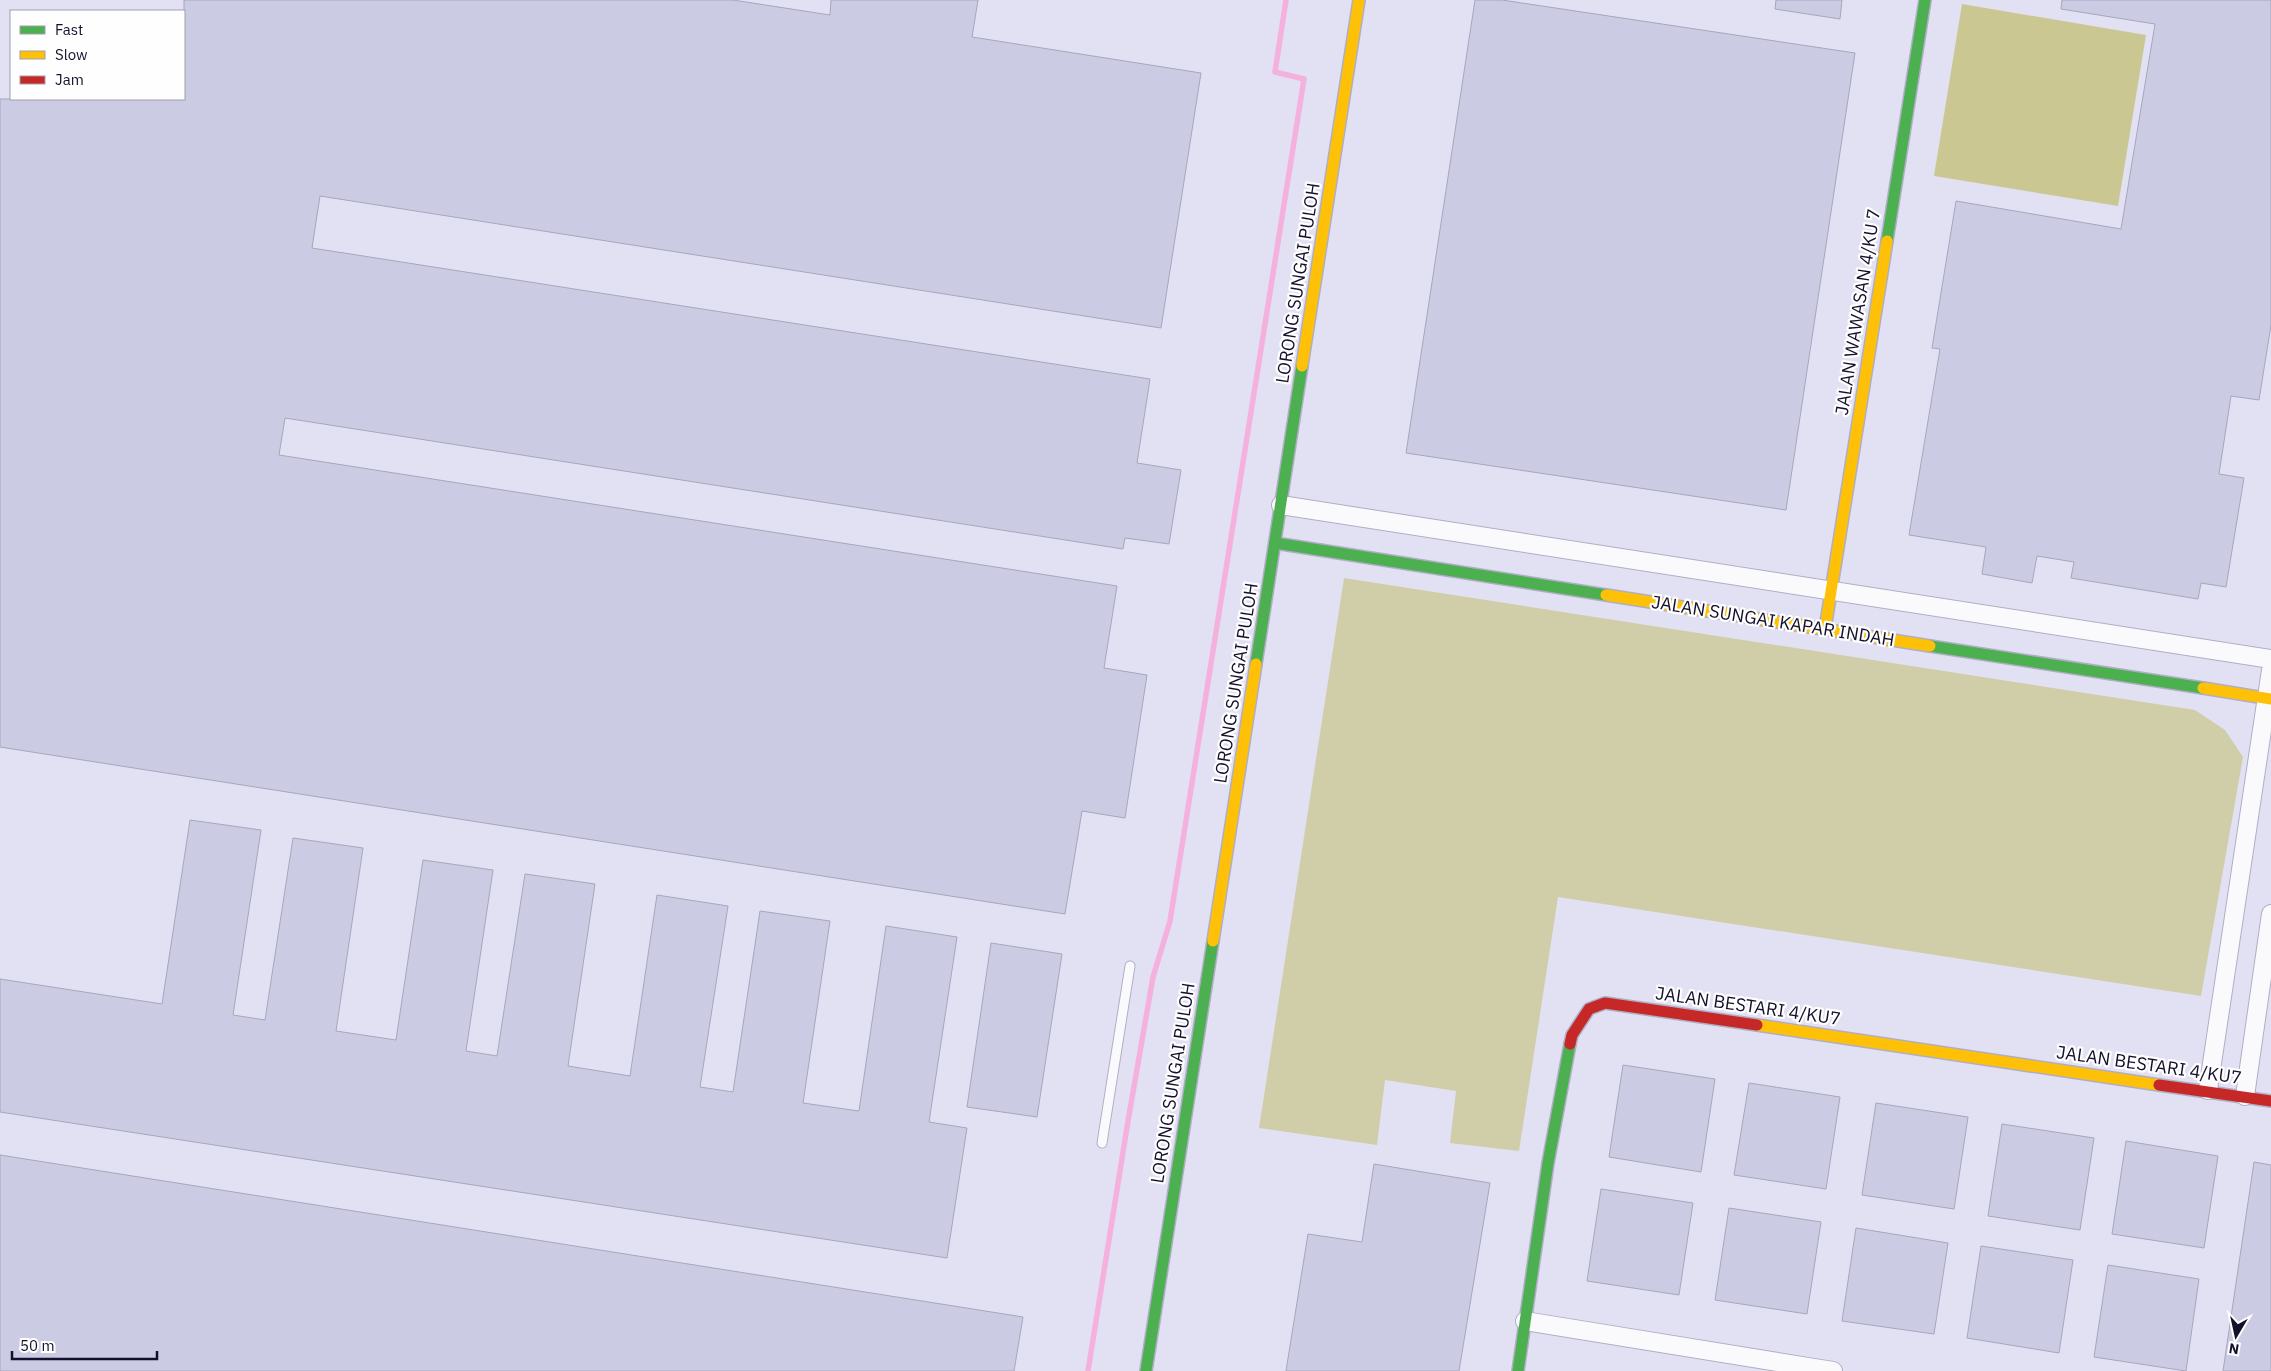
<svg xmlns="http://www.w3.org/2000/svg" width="2271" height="1371" viewBox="0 0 2271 1371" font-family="'IBM Plex Sans',sans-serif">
  <rect width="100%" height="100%" fill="#e1e1f3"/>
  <path fill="#d0cea8" d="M 1344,578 L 2195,710 L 2225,730 L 2243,757 L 2201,996 L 1558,897 L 1519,1151 L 1450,1143 L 1456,1091 L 1385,1080 L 1377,1145 L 1259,1128 Z"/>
  <path fill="#cbc792" d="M 1962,4 L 2146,35 L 2118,206 L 1934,176 Z"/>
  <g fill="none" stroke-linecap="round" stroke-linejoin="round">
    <path stroke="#f5b1dd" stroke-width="5.5" d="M 1088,1371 L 1128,1121 L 1153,977 L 1170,921 L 1304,79 L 1275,72 L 1286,0"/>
  </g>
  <g fill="#cccbe4" stroke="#a7a6bb">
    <path d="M 184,0 L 733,0 L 830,15 L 831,0 L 978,0 L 972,37 L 1201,73 L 1161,328 L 320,196 L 312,248 L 1150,379 L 1137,463 L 1181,470 L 1169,544 L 1125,538 L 1123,549 L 285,418 L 279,455 L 1117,586 L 1104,668 L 1147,675 L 1125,818 L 1082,811 L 1065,914 L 0,747 L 0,99 L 184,99 Z"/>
    <path d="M 1475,0 L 1502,0 L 1855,53 L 1786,510 L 1406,453 Z"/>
    <path d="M 1776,0 L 1842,0 L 1840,19 L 1775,9 Z"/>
    <path d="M 2062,0 L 2271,0 L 2271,325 L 2259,400 L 2231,396 L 2219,474 L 2244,478 L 2226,587 L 2201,583 L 2198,599 L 2071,578 L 2074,562 L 2037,556 L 2032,583 L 1982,574 L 1986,547 L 1909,535 L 1940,349 L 1932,348 L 1956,201 L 2121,229 L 2155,24 L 2061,9 Z"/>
    <path d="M 190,820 L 261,830 L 233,1015 L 265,1020 L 293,838 L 363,848 L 336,1031 L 396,1040 L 423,860 L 493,870 L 466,1051 L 497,1056 L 525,874 L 595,884 L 568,1066 L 630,1076 L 657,895 L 728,906 L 700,1087 L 733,1092 L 760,911 L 830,921 L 803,1103 L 859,1111 L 886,926 L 957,937 L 929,1122 L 967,1128 L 947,1258 L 0,1112 L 0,979 L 162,1004 Z"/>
    <path d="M 991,943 L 1062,954 L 1037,1117 L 967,1107 Z"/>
    <path d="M 1623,1065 L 1715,1079 L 1701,1172 L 1609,1157 Z"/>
    <path d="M 1749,1083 L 1840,1097 L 1826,1189 L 1734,1175 Z"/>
    <path d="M 1876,1103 L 1968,1117 L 1954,1209 L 1862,1195 Z"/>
    <path d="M 2002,1124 L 2094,1138 L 2080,1230 L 1988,1216 Z"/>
    <path d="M 2126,1141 L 2218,1156 L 2204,1248 L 2112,1234 Z"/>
    <path d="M 0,1155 L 1023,1317 L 1014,1371 L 0,1371 Z"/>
    <path d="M 2254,1162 L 2271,1165 L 2271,1371 L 2223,1371 Z"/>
    <path d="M 1374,1164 L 1490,1183 L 1459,1371 L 1286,1371 L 1308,1234 L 1362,1242 Z"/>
    <path d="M 1601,1189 L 1693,1203 L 1679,1295 L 1587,1281 Z"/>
    <path d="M 1729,1208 L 1821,1222 L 1807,1314 L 1715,1300 Z"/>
    <path d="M 1856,1228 L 1948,1243 L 1934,1334 L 1842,1321 Z"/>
    <path d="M 1981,1246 L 2073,1260 L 2059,1353 L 1967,1338 Z"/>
    <path d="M 2108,1265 L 2199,1279 L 2186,1371 L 2094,1357 Z"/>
  </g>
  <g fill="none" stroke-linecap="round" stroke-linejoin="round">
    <defs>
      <path id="lane" d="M 1102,1143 L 1130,966"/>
      <g id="street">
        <path d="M 1281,505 L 2271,659"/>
        <path d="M 2208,1090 L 2271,670"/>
        <path d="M 2245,1096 L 2271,914"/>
        <path d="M 1525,1321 L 1833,1371"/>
      </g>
      <g id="fast">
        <path d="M 1887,241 L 1925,0"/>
        <path d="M 1275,543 L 1606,595"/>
        <path d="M 1930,646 L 2203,688"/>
        <path d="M 1256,664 L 1302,366"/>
        <path d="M 1146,1371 L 1213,941"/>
        <path d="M 1518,1371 L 1548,1163 L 1570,1044"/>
      </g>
      <g id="slow">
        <path d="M 1302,366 L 1359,0"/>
        <path d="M 1606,595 L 1930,646"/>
        <path d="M 1825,629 L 1887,241"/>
        <path d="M 2203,688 L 2271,699"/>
        <path d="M 1213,941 L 1256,664"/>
        <path d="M 1757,1025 L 2159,1085"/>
      </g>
      <g id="jam">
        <path d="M 1570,1044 L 1572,1035 L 1589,1009 L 1605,1003 L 1757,1025"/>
        <path d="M 2159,1085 L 2271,1101"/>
      </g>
    </defs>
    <use href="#lane" stroke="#b0aec5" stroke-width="11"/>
    <use href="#street" stroke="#b0aec5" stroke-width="20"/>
    <use href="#fast" stroke="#b0aec5" stroke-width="14"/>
    <use href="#slow" stroke="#b0aec5" stroke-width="14"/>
    <use href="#jam" stroke="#b0aec5" stroke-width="14"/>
    <use href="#lane" stroke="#fafafd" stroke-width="9"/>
    <use href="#street" stroke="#fafafd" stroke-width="18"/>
    <use href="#fast" stroke="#4caf50" stroke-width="11"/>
    <use href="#slow" stroke="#ffc107" stroke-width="11"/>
    <use href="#jam" stroke="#c62828" stroke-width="11"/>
  </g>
  <g text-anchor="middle" stroke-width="4.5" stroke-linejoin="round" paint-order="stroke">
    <g font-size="18" fill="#14102c" stroke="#fefefe">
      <text transform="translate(1298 283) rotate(-81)" y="6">LORONG SUNGAI PULOH</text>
      <text transform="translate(1858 312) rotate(-81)" y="6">JALAN WAWASAN 4/KU 7</text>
      <text transform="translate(1773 621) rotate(9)" y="6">JALAN SUNGAI KAPAR INDAH</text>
      <text transform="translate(1236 683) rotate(-81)" y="6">LORONG SUNGAI PULOH</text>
      <text transform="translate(1748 1006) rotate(8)" y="6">JALAN BESTARI 4/KU7</text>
      <text transform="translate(2149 1065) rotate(8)" y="6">JALAN BESTARI 4/KU7</text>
      <text transform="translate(1173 1083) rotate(-81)" y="6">LORONG SUNGAI PULOH</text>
    </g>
  </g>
  <rect x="10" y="10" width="175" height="90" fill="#fefefe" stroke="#a09faa"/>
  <rect x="20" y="26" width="25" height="8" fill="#4caf50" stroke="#a09faa"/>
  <text x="55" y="35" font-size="15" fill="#14102c">Fast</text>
  <rect x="20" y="51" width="25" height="8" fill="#ffc107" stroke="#a09faa"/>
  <text x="55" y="60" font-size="15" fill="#14102c">Slow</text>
  <rect x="20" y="76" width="25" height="8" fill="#c62828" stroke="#a09faa"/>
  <text x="55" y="85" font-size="15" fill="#14102c">Jam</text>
  <g transform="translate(2236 1336) rotate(189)" stroke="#fefefe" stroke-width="4" paint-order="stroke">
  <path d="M0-4L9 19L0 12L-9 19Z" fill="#14102c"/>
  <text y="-8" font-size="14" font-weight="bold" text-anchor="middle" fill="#14102c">N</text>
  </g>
  <path d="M12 1351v8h145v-8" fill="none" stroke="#14102c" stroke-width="2.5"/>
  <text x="20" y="1351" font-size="15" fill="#14102c" stroke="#fefefe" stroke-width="4" paint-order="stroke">50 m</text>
</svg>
